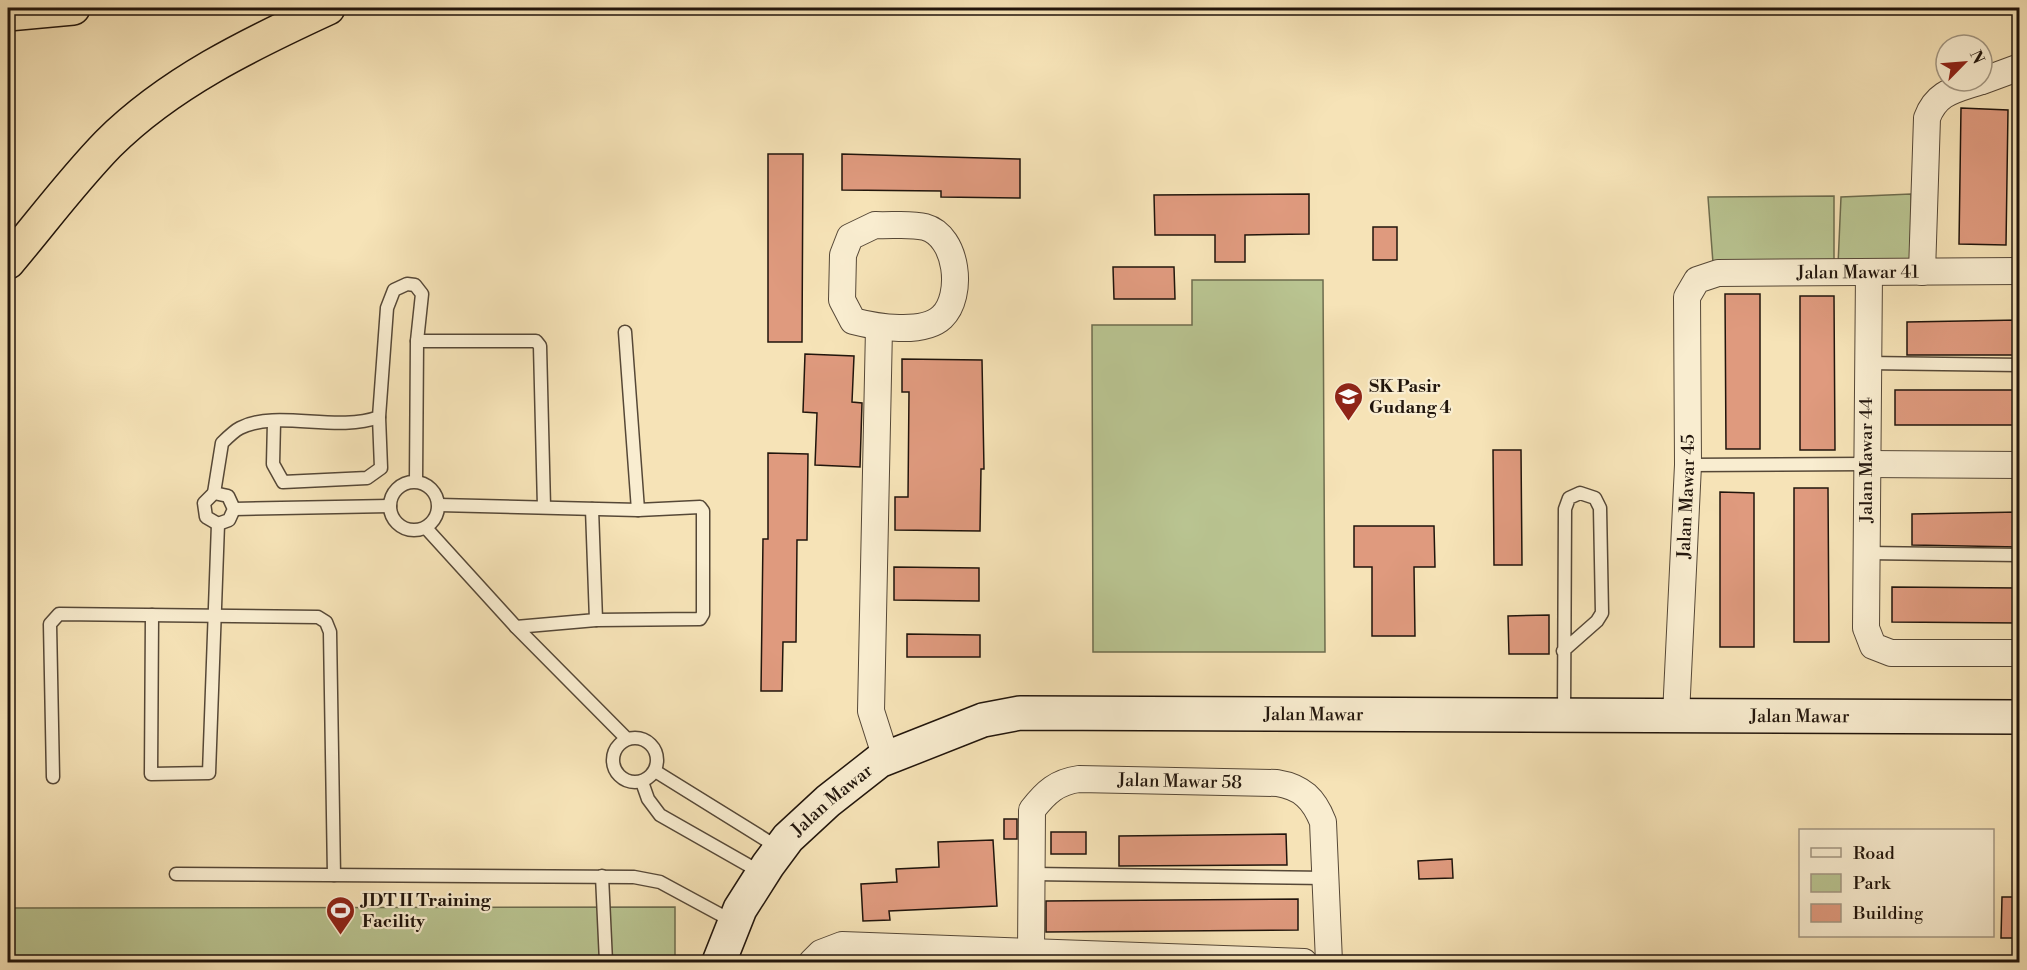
<svg xmlns="http://www.w3.org/2000/svg" width="2027" height="970" viewBox="0 0 2027 970" font-family="'Libre Bodoni',serif">
  <rect width="100%" height="100%" fill="#f6e3b7"/>
  <filter id="stains"><feTurbulence type="fractalNoise" baseFrequency=".00333" numOctaves="4"/><feColorMatrix values="0 0 0 0 .2 0 0 0 0 .09 0 0 0 0 .02 0 0 0 .5 -.17"/></filter>
  <radialGradient id="worn" r=".72"><stop offset=".6" stop-color="#630" stop-opacity="0"/><stop offset="1" stop-color="#630" stop-opacity=".3"/></radialGradient>
  <g fill="#b9c491" stroke="#6d6c4e" stroke-width="1.5">
    <path d="M 1911,194 L 1912,262 L 1838,265 L 1841,197 Z"/>
    <path d="M 1834,196 L 1834,263 L 1713,263 L 1708,197 Z"/>
    <path d="M 1192,280 L 1323,280 L 1325,652 L 1093,652 L 1092,325 L 1192,325 Z"/>
    <path d="M 675,907 L 675,962 L 8,962 L 8,908 Z"/>
  </g>
  <g fill="#df9a7e" stroke="#21150c" stroke-width="1.5">
    <path d="M 1961,108 L 2008,110 L 2006,245 L 1959,244 Z"/>
    <path d="M 768,154 L 803,154 L 802,342 L 768,342 Z"/>
    <path d="M 842,154 L 1020,159 L 1020,198 L 941,197 L 941,191 L 842,190 Z"/>
    <path d="M 1309,194 L 1309,234 L 1245,235 L 1245,262 L 1215,262 L 1215,235 L 1155,235 L 1154,195 Z"/>
    <rect x="1373" y="227" width="24" height="33"/>
    <path d="M 1113,267 L 1174,267 L 1175,299 L 1114,299 Z"/>
    <path d="M 1725,294 L 1760,294 L 1760,449 L 1726,449 Z"/>
    <path d="M 1800,296 L 1834,296 L 1835,450 L 1800,450 Z"/>
    <path d="M 2019,320 L 2019,355 L 1907,355 L 1907,322 Z"/>
    <path d="M 805,354 L 854,356 L 852,402 L 862,403 L 860,467 L 815,465 L 817,413 L 803,412 Z"/>
    <path d="M 902,359 L 982,360 L 984,469 L 981,469 L 980,531 L 895,530 L 895,497 L 908,497 L 909,392 L 902,392 Z"/>
    <rect x="1895" y="390" width="124" height="35"/>
    <path d="M 1493,450 L 1521,450 L 1522,565 L 1494,565 Z"/>
    <path d="M 768,453 L 808,454 L 807,540 L 797,540 L 796,642 L 783,642 L 782,691 L 761,691 L 763,539 L 768,539 Z"/>
    <path d="M 1794,488 L 1828,488 L 1829,642 L 1794,642 Z"/>
    <path d="M 1720,492 L 1754,493 L 1754,647 L 1720,647 Z"/>
    <path d="M 2019,512 L 2019,547 L 1912,545 L 1912,514 Z"/>
    <path d="M 1354,526 L 1434,526 L 1435,567 L 1414,567 L 1415,636 L 1372,636 L 1372,567 L 1354,567 Z"/>
    <path d="M 894,567 L 979,568 L 979,601 L 894,600 Z"/>
    <path d="M 1892,587 L 2019,588 L 2019,623 L 1892,622 Z"/>
    <path d="M 1549,615 L 1549,654 L 1509,654 L 1508,616 Z"/>
    <path d="M 907,634 L 980,635 L 980,657 L 907,657 Z"/>
    <rect x="1004" y="819" width="13" height="20"/>
    <rect x="1051" y="832" width="35" height="22"/>
    <path d="M 1286,834 L 1287,865 L 1119,866 L 1119,836 Z"/>
    <path d="M 993,840 L 997,906 L 889,911 L 890,920 L 863,921 L 861,884 L 897,882 L 896,869 L 939,867 L 938,842 Z"/>
    <path d="M 1452,859 L 1453,878 L 1419,879 L 1418,861 Z"/>
    <path d="M 2002,897 L 2019,897 L 2019,938 L 2001,938 Z"/>
    <path d="M 1298,899 L 1298,930 L 1046,932 L 1046,901 Z"/>
  </g>
  <g fill="none" stroke-linecap="round" stroke-linejoin="round">
    <defs>
      <g id="lane">
        <path d="M 625,332 L 638,510"/>
        <path d="M 417,341 L 536,341 L 540,346 L 544,507"/>
        <path d="M 1867,363 L 2020,365"/>
        <path d="M 274,422 L 273,464 L 283,482 L 367,478 L 381,468 L 379,417"/>
        <path d="M 1688,465 L 1866,464"/>
        <circle cx="414" cy="506" r="24"/>
        <path d="M 214,493 L 222,443 C 227,438 234,431 240,428 C 277,409 336,433 379,417 L 387,308 L 394,290 L 407,284 L 415,285 L 422,294 L 417,341 L 416,481"/>
        <path d="M 214,493 L 228,496 L 234,509 L 229,520 L 218,524 L 206,517 L 204,503 Z"/>
        <path d="M 439,505 L 638,510 L 700,507 L 703,511 L 703,614 L 700,619 L 596,620"/>
        <path d="M 234,509 L 390,506"/>
        <path d="M 426,528 L 516,627 L 627,739"/>
        <path d="M 1866,553 L 2020,555"/>
        <path d="M 152,615 L 151,774 L 209,773 L 218,524"/>
        <path d="M 516,627 L 596,620 L 592,509"/>
        <path d="M 1563,651 L 1597,621 L 1602,613 L 1600,508 L 1595,498 L 1580,493 L 1569,498 L 1565,509 L 1564,713"/>
        <circle cx="635" cy="760" r="22"/>
        <path d="M 655,771 L 779,848"/>
        <path d="M 53,777 L 50,624 L 59,614 L 318,617 L 326,622 L 330,632 L 334,875"/>
        <path d="M 642,782 L 648,799 L 660,815 L 762,873"/>
        <path d="M 176,874 L 634,877 L 660,882 L 734,922"/>
        <path d="M 1032,874 L 1326,878"/>
        <path d="M 602,876 L 606,962"/>
      </g>
      <g id="street">
        <path d="M 1982,81 L 2020,67"/>
        <path d="M 875,225 C 890,226 910,223 925,227 C 958,236 964,296 942,317 C 923,335 876,327 853,321 L 842,300 L 843,255 L 850,237 Z"/>
        <path d="M 1869,272 L 1866,628 L 1873,646 L 1891,653 L 2020,653"/>
        <path d="M 1922,272 L 1927,118 C 1937,91 1956,90 1981,81"/>
        <path d="M 879,328 L 871,711 L 886,758"/>
        <path d="M 1866,464 L 2020,465"/>
        <path id="s1" d="M 1676,715 L 1688,465 L 1687,297 L 1697,280 L 1718,273 L 2020,271"/>
        <path id="s2" d="M 1031,953 L 1032,810 C 1046,792 1057,782 1079,779 L 1277,783 C 1302,787 1314,799 1323,822 L 1329,962"/>
        <path d="M 812,962 L 821,953 L 842,945 L 1304,962"/>
      </g>
      <g id="secondary">
        <path id="s3" d="M 719,962 L 740,909 L 768,865 L 788,838 L 828,801 L 879,761 L 983,720 L 1020,713 L 2020,717"/>
      </g>
      <g id="highway">
        <path d="M 8,14 L 73,8"/>
        <path d="M 8,262 C 41,223 72,181 108,144 C 169,83 250,44 328,8"/>
      </g>
    </defs>
    <use href="#lane" stroke="#564837" stroke-width="15"/>
    <use href="#street" stroke="#564837" stroke-width="28"/>
    <use href="#secondary" stroke="#21150c" stroke-width="36"/>
    <use href="#highway" stroke="#21150c" stroke-width="36"/>
    <use href="#lane" stroke="#f9edd0" stroke-width="12"/>
    <use href="#street" stroke="#f9edd0" stroke-width="26"/>
    <use href="#secondary" stroke="#f9edd0" stroke-width="33"/>
    <use href="#highway" stroke="#f6e3b7" stroke-width="33"/>
  </g>
  <defs>
    <symbol id="school-pin" viewBox="-11 -11 22 30"><path d="M0 17L-7.5 6A9.5 9.5 0 1 1 7.5 6Z" fill="#8f2418" stroke="#f9edd0"/><path d="M0-5L7-2L0 1L-7-2ZM-4 1L0 2.5L4 1V4Q0 6-4 4Z" fill="#fff"/></symbol>
    <symbol id="stadium-pin" viewBox="-11 -11 22 30"><path d="M0 17L-7.5 6A9.5 9.5 0 1 1 7.5 6Z" fill="#8f2418" stroke="#f9edd0"/><path d="M0-5a6.5 5 0 1 0 0 10a6.5 5 0 1 0 0-10ZM-3.5-1.8h7v3.6h-7Z" fill="#fff"/></symbol>
  </defs>
  <g fill-rule="evenodd">
    <use href="#school-pin" x="1332" y="380" width="33" height="45"/>
    <use href="#stadium-pin" x="324" y="894" width="33" height="45"/>
  </g>
  <g text-anchor="middle" stroke-width="4.5" stroke-linejoin="round" paint-order="stroke">
    <g font-size="18" fill="#21150c" stroke="#f9edd0">
      <text dy="6" stroke="none"><textPath href="#s1" startOffset="600">Jalan Mawar 41</textPath></text>
      <text transform="translate(1866 460) rotate(-90)" y="6">Jalan Mawar 44</text>
      <text dy="6" stroke="none"><textPath href="#s1" startOffset="219">Jalan Mawar 45</textPath></text>
      <text dy="6" stroke="none"><textPath href="#s3" startOffset="705">Jalan Mawar</textPath></text>
      <text dy="6" stroke="none"><textPath href="#s3" startOffset="1191">Jalan Mawar</textPath></text>
      <text dy="6" stroke="none"><textPath href="#s2" startOffset="302">Jalan Mawar 58</textPath></text>
      <text dy="6" stroke="none"><textPath href="#s3" startOffset="201">Jalan Mawar</textPath></text>
    </g>
    <g font-size="18" font-weight="bold" fill="#21150c" stroke="#f9edd0" text-anchor="start">
      <text x="1369" y="392">SK Pasir<tspan x="1369" dy="21">Gudang 4</tspan></text>
      <text x="362" y="906">JDT II Training<tspan x="362" dy="21">Facility</tspan></text>
    </g>
  </g>
  <rect width="2027" height="970" fill="none" stroke="#f6e3b7" stroke-width="30"/>
  <rect x="9" y="9" width="2009" height="952" fill="none" stroke="#21150c" stroke-width="3"/>
  <rect x="15" y="15" width="1997" height="940" fill="none" stroke="#21150c" stroke-width="1.5"/>
  <rect x="1799" y="829" width="195" height="108" fill="#f9edd0" stroke="#a39782" stroke-width="1.5"/>
  <rect x="1811" y="848" width="30" height="9" fill="#f9edd0" stroke="#a39782" stroke-width="1.5"/>
  <text x="1853" y="859" font-size="18" fill="#21150c">Road</text>
  <rect x="1811" y="874" width="30" height="18" fill="#b9c491" stroke="#a39782" stroke-width="1.5"/>
  <text x="1853" y="889" font-size="18" fill="#21150c">Park</text>
  <rect x="1811" y="904" width="30" height="18" fill="#df9a7e" stroke="#a39782" stroke-width="1.5"/>
  <text x="1853" y="919" font-size="18" fill="#21150c">Building</text>
  <g transform="translate(1964 63) rotate(65)"><circle r="28" fill="#f9edd0" stroke="#a39782" stroke-width="1.5"/>
  <path d="M0-4.5L10 22L0 15L-10 22Z" fill="#8f2418"/>
  <text y="-9" font-size="16" font-weight="bold" text-anchor="middle" fill="#21150c">N</text>
  </g>
  <rect width="100%" height="100%" filter="url(#stains)"/>
  <rect width="100%" height="100%" fill="url(#worn)"/>
</svg>
